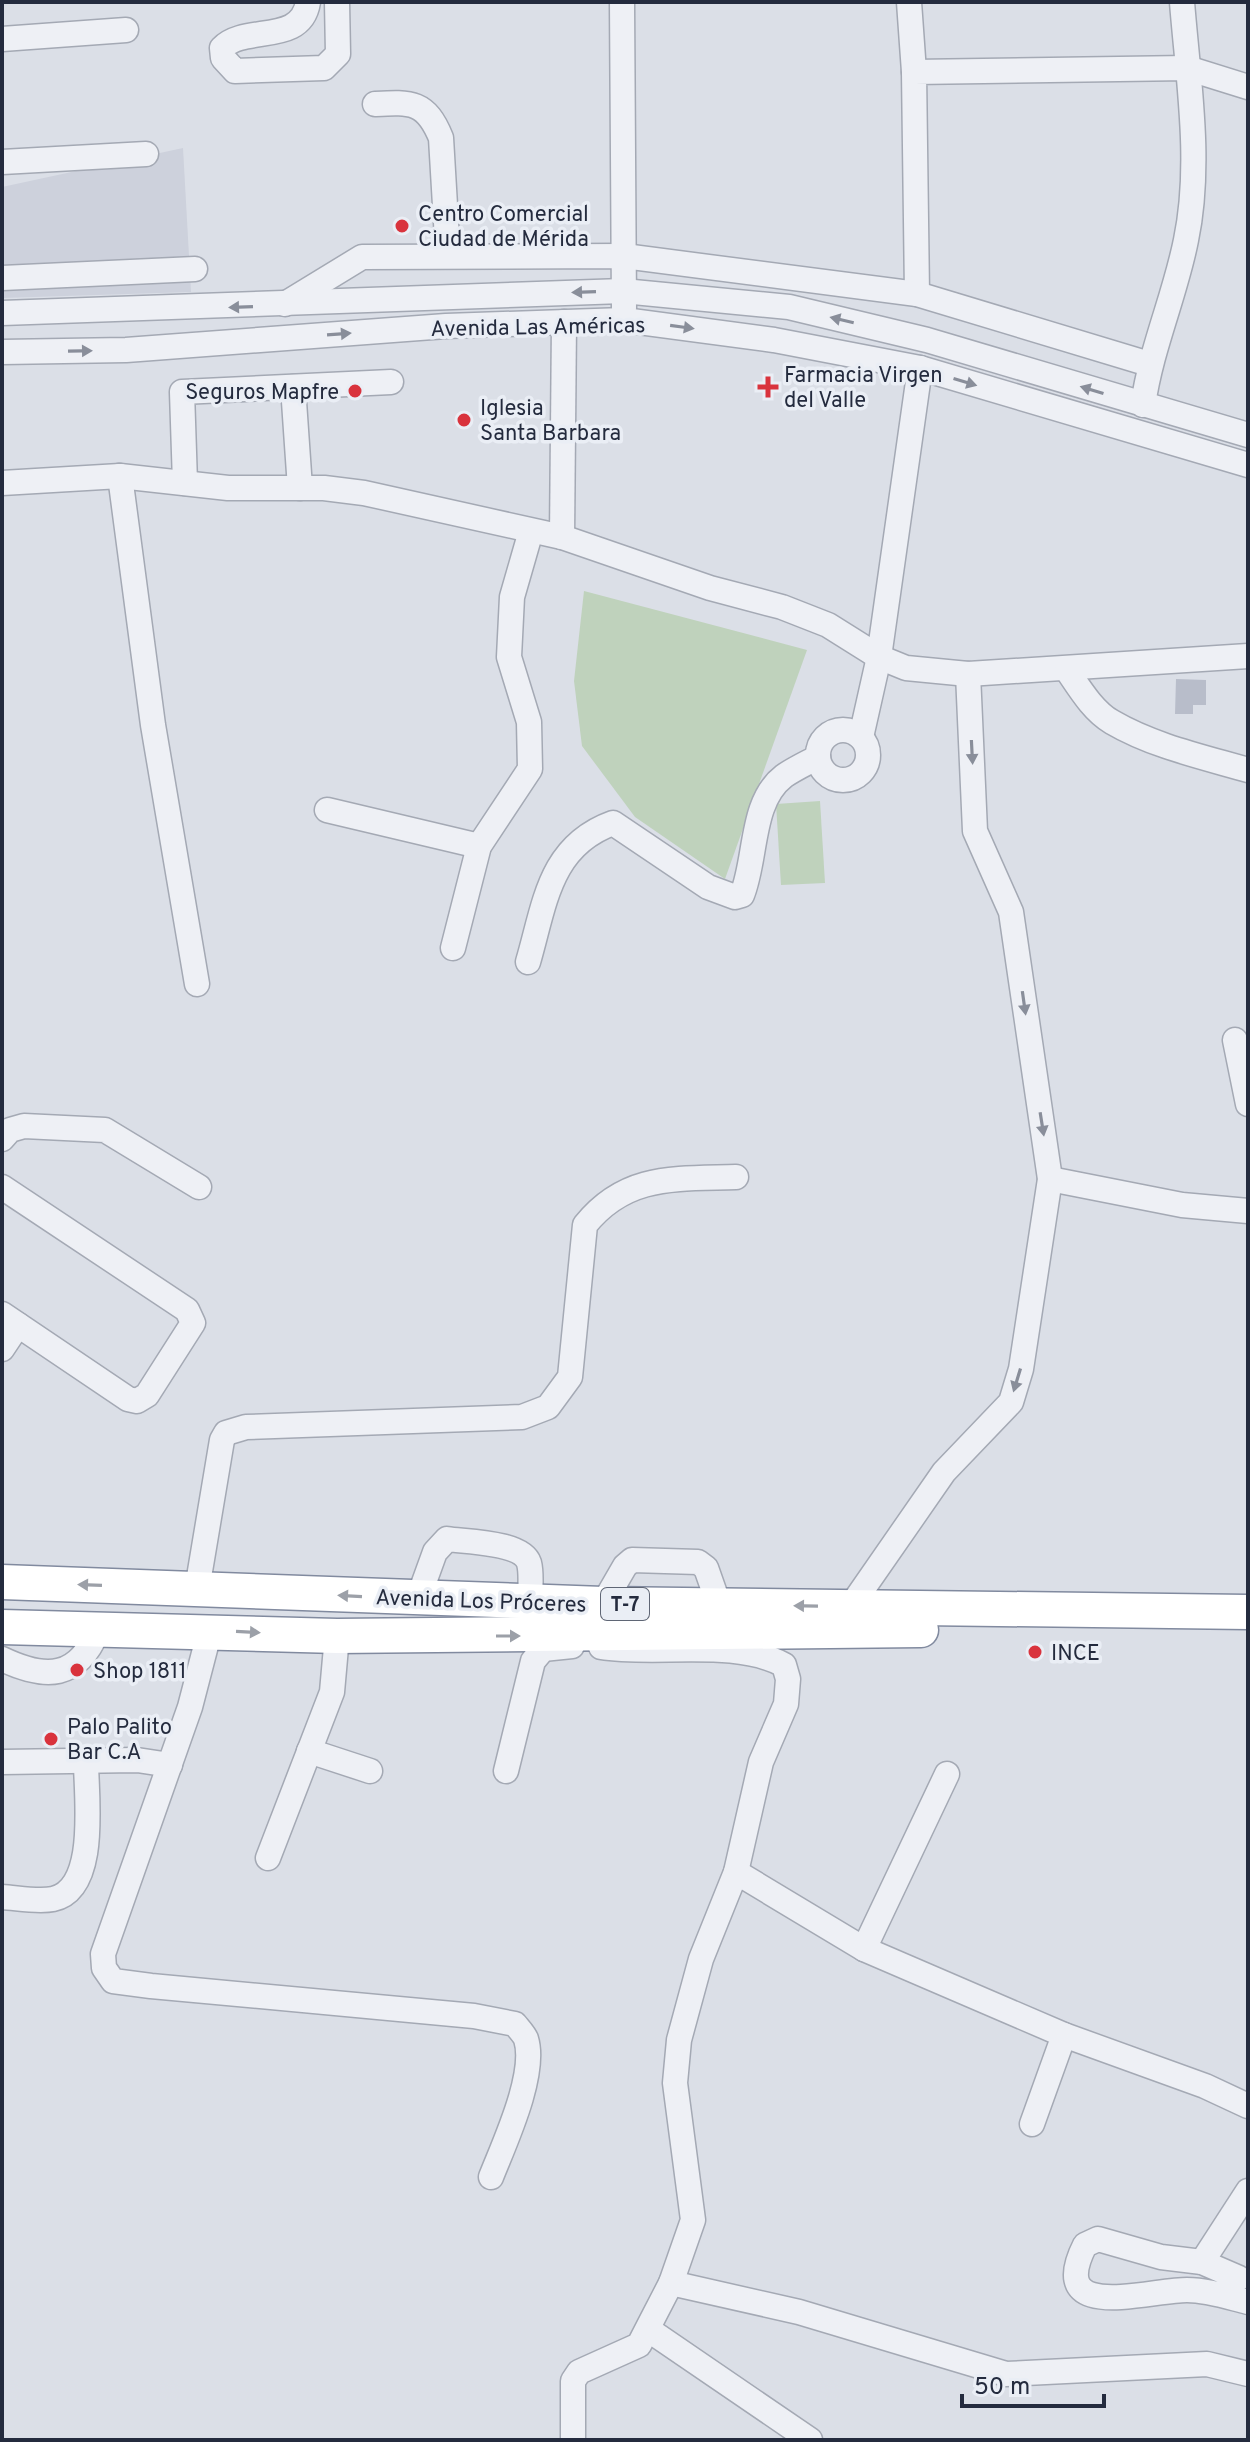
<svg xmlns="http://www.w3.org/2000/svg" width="1250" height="2442" viewBox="0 0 1250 2442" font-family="Overpass,sans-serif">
  <rect width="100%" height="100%" fill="#dbdfe7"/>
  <path fill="#cdd1dc" d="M 183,148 L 191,292 L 2,298 L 2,187 Z"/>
  <g fill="#bfd2bc">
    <path d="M 584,591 L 807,650 L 725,879 L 635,817 L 582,746 L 574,681 Z"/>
    <path d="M 820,801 L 825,883 L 781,885 L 776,804 Z"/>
  </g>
  <path fill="#b8bdca" d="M 1176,679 L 1206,680 L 1206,705 L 1193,705 L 1193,714 L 1175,714 Z"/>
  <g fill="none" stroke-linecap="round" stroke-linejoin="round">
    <defs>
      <g id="minor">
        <path d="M 308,2 C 301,46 245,24 222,48 L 223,58 L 235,71 L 324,68 L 338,54 L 337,2"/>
        <path d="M 622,2 L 624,308"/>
        <path d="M 909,2 L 914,72"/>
        <path d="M 2,39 L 126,30"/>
        <path d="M 375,104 C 411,102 426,101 441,138 L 448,256"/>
        <path d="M 2,162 L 146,154"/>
        <path d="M 2,278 L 195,269"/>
        <path d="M 917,294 L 914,72 L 1187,68 L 1248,87"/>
        <path d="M 285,304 L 362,257 L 624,256 L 917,294 L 1149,364"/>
        <path d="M 2,313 L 623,291 L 789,307 L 927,340 L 1248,435"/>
        <path d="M 2,352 L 126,350 L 446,326 L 624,320 L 774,340 L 920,368 L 1248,465"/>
        <path d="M 293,387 L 300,488"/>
        <path d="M 1143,405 C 1151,348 1175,296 1186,240 C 1202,164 1188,78 1182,2"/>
        <path d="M 120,476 L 153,725 L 197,984"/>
        <path d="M 2,483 L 120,476 L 228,488 L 324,488 L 364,493 L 562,537 L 710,588 L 782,607 L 828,625 L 879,657 L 906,668 L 968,674 L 1248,656"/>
        <path d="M 185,483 L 182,392 L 391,382"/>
        <path d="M 562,537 L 564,322"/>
        <path d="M 1067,670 C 1080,689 1093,711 1112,722 C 1153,746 1203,757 1248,770"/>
        <circle cx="843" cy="755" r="25"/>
        <path d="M 861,737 L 879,657 L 920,368"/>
        <path d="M 327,810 L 479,846"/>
        <path d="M 453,948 L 479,846 L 530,769 L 529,722 L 509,657 L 512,597 L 531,531"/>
        <path d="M 528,962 C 545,904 549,846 613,823 L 708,887 L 735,897 L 742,895 C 757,858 750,802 784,776 C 794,769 807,763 818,757"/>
        <path d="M 1235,1040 L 1248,1104"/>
        <path d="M 2,1139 L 10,1130 L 24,1126 L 105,1130 L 199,1187"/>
        <path d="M 1050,1179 L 1182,1205 L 1248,1211"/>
        <path d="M 2,1187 L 187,1310 L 193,1323 L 147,1395 L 137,1401 L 128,1399 L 2,1314"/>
        <path d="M 2,1349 L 18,1325"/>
        <path d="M 197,1589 L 222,1440 L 226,1433 L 246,1427 L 522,1417 L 548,1407 L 570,1377 L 585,1225 C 626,1174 675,1179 736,1177"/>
        <path d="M 418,1599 L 435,1552 L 447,1539 C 466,1542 522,1542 529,1563 C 532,1574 530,1589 530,1601"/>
        <path d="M 603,1604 L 625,1566 L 632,1560 L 698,1562 L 706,1568 L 719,1605"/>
        <path d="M 851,1606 L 944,1472 L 1011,1402 L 1021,1369 L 1050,1179 L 1011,912 L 975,831 L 968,674"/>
        <path d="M 210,1630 L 190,1707 L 103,1954 L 104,1968 L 113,1981 L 151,1986 L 474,2016 L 515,2024 C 518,2028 524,2034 526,2039 C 537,2074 504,2144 491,2177"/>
        <path d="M 2,1659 C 46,1680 78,1679 98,1630"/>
        <path d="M 309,1751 L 370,1771"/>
        <path d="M 2,1762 L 137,1760 L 170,1765"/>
        <path d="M 506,1771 L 533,1661 L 543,1649 L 572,1646"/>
        <path d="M 268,1858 L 332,1692 L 337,1636"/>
        <path d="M 736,1872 L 864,1949 L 1064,2035 L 1205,2086 L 1248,2106"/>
        <path d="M 2,1897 C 18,1898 38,1902 53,1899 C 99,1889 86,1796 86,1761"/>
        <path d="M 864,1949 L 947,1774"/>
        <path d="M 1032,2124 L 1064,2035"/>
        <path d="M 1202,2262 L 1248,2191"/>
        <path d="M 1239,2278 L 1202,2262 L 1161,2257 L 1098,2239 L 1085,2245 C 1045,2324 1148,2290 1187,2290 C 1208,2290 1228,2297 1248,2302"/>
        <path d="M 671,2283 L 799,2312 L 1006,2374 L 1207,2364 L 1248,2374"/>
        <path d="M 649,2330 L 810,2440"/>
        <path d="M 573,2440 L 573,2381 L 579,2372 L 639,2345 L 671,2283 L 693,2220 L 675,2083 L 679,2040 L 701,1959 L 736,1872 L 761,1762 L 786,1704 L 788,1679 L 784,1665 C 734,1638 657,1656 601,1647"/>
      </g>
      <g id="highway">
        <path d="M 2,1582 L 603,1604 L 1248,1612"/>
        <path d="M 2,1627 L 337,1636 L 921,1630"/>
      </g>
    </defs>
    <use href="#minor" stroke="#a4a9b4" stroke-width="27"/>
    <use href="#highway" stroke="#818a9f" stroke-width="37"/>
    <use href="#minor" stroke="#eef0f5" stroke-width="24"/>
    <use href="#highway" stroke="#fff" stroke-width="34"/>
  </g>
  <defs><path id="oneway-solid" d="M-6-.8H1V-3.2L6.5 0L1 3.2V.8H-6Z" transform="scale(2)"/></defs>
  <g fill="#898e9a">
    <use href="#oneway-solid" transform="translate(584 292) rotate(178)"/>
    <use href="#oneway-solid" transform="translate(241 307) rotate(178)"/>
    <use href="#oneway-solid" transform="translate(842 320) rotate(-167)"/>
    <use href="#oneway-solid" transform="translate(682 327) rotate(8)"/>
    <use href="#oneway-solid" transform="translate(339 334) rotate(-4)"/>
    <use href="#oneway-solid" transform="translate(80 351) rotate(-1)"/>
    <use href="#oneway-solid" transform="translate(965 382) rotate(17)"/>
    <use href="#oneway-solid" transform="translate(1092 390) rotate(-163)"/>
    <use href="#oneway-solid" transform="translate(972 752) rotate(87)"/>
    <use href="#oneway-solid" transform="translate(1024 1003) rotate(82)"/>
    <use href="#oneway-solid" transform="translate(1042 1124) rotate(81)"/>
    <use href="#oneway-solid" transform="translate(1017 1380) rotate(107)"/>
  </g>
  <g fill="#9ca0a8">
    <use href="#oneway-solid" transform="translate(90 1585) rotate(-178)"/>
    <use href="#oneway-solid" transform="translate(350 1596) rotate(-177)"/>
    <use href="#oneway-solid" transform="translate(806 1606) rotate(-179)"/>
    <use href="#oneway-solid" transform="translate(248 1632) rotate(3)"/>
    <use href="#oneway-solid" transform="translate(508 1636)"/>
  </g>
  <g fill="#d9333d" stroke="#eaeef5" stroke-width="3">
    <circle cx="402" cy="226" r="8"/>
    <path d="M764 375h8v8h8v8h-8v8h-8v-8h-8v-8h8z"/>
    <circle cx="355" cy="391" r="8"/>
    <circle cx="464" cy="420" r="8"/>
    <circle cx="1035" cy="1652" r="8"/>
    <circle cx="77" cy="1670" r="8"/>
    <circle cx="51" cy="1739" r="8"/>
  </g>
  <g text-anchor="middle" stroke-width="7" stroke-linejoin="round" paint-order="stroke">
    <rect fill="#eaeef5" stroke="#5f6675" stroke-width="2" x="601" y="1588" width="48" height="32" rx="6"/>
    <g font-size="20" font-weight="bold" fill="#242b3e">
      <text x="625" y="1611">T-7</text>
    </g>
    <g font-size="22" fill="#242b3e" stroke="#eaeef5" text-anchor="start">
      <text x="418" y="221">Centro Comercial<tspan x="418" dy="25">Ciudad de Mérida</tspan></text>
      <text x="784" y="382">Farmacia Virgen<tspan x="784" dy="25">del Valle</tspan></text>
      <text x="339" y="399" text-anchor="end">Seguros Mapfre</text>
      <text x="480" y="415">Iglesia<tspan x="480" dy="25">Santa Barbara</tspan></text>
      <text x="1051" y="1660">INCE</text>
      <text x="93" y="1678">Shop 1811</text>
      <text x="67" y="1734">Palo Palito<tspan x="67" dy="25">Bar C.A</tspan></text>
    </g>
    <g font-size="22" fill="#242b3e" stroke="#eaeef5">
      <text transform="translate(538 326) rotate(-1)" y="8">Avenida Las Américas</text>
      <text transform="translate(481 1600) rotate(2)" y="8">Avenida Los Próceres</text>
    </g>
  </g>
  <rect width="1250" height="2442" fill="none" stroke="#242b3e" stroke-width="8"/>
  <path d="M962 2394v12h142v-12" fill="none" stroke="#242b3e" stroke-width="4"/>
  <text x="974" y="2394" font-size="24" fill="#242b3e" stroke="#eaeef5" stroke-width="6" paint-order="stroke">50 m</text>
</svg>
